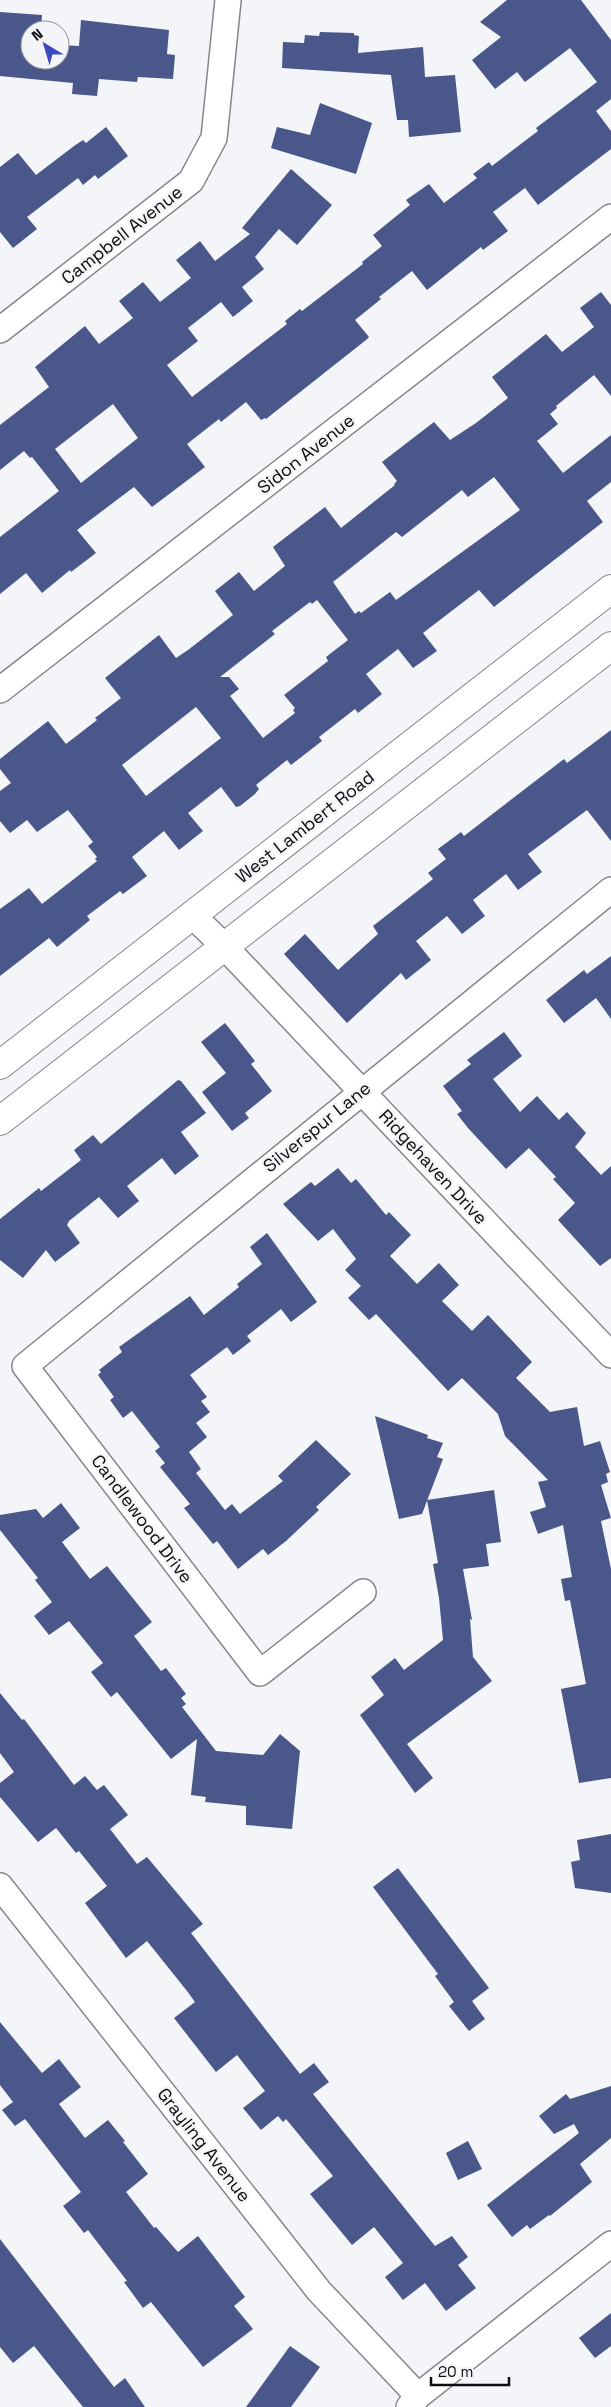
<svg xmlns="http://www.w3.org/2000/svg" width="611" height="2407" viewBox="0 0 611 2407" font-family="'Space Grotesk',sans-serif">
  <rect width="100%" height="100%" fill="#f3f5f8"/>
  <g fill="#4a578a" fill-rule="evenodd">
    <path d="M 507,0 L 581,0 L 611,40 L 611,99 L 596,111 L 611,131 L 611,149 L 538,205 L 525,188 L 493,212 L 508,231 L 483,250 L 481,247 L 427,290 L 412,271 L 379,297 L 381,299 L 355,320 L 369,337 L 366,340 L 266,419 L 265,418 L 261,420 L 246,402 L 221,422 L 219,419 L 187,444 L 205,467 L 152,507 L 134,487 L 77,530 L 96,553 L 71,572 L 70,570 L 42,593 L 26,573 L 0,594 L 0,537 L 59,491 L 32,457 L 30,458 L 24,451 L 0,470 L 0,425 L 49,387 L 35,367 L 85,326 L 99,344 L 133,318 L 119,301 L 143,282 L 160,302 L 191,278 L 176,260 L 200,241 L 215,261 L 250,234 L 242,228 L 291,169 L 332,205 L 297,245 L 279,229 L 255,257 L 264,269 L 242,287 L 253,301 L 233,317 L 221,302 L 188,328 L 198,341 L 167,365 L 192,397 L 287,324 L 285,321 L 300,309 L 302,311 L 363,264 L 362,262 L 382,246 L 373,235 L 410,205 L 406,200 L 429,184 L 444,203 L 477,178 L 473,174 L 489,162 L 492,166 L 538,131 L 536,128 L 597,82 L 570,48 L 525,82 L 517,72 L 495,89 L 472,60 L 501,37 L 480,22 ZM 113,404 L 138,438 L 81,483 L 55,449 Z"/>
    <path d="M 0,12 L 42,15 L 41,30 L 30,30 L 30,60 L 60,60 L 60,45 L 79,46 L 81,20 L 169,30 L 167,54 L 175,55 L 173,79 L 138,77 L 137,82 L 99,79 L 97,96 L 72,94 L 73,83 L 0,76 Z"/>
    <path d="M 320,32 L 354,33 L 354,35 L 359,36 L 358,53 L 423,47 L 425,77 L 455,75 L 461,132 L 409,137 L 408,120 L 397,120 L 391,75 L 282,68 L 283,42 L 304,43 L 305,35 L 319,36 Z"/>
    <path d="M 320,103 L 372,123 L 356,174 L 271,148 L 277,127 L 310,135 Z"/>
    <path d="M 106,127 L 128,156 L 98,179 L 95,175 L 83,185 L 78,178 L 27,217 L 37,229 L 13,248 L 0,232 L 0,167 L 18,153 L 36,175 L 74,146 L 83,140 L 86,143 Z"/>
    <path d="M 601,292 L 611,305 L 611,396 L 594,375 L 556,406 L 557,408 L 550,414 L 558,424 L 537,441 L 563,473 L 611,435 L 611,482 L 587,501 L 603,522 L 494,607 L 479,590 L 423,633 L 437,651 L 413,668 L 398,649 L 366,674 L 382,694 L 358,713 L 355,709 L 319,737 L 322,741 L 291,765 L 287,760 L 256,785 L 259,789 L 255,794 L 240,806 L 236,807 L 221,787 L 188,813 L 203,831 L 179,850 L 164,831 L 132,857 L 147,876 L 123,894 L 120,891 L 87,916 L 90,920 L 57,947 L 49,938 L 0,976 L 0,909 L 29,888 L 42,904 L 97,861 L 95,859 L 97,857 L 88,846 L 93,842 L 68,810 L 37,832 L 27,820 L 10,833 L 0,821 L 0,791 L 11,783 L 0,769 L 0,759 L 48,721 L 66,744 L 97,720 L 95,718 L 121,698 L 105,678 L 159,635 L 176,658 L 188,650 L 233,615 L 215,591 L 239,572 L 254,591 L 285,566 L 273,547 L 325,507 L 341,528 L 395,485 L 394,484 L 397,481 L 382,462 L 434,422 L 450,440 L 476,423 L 508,398 L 492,377 L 546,334 L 562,352 L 594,327 L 580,308 ZM 494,477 L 520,510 L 396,600 L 390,592 L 361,613 L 359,611 L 355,614 L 333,582 L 396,532 L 402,537 L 462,490 L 468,497 ZM 317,600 L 348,640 L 326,657 L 328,661 L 284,695 L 295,708 L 293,710 L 295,713 L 263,738 L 230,696 L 239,689 L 229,677 L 220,677 L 275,634 L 272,631 L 310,602 L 312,604 ZM 196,707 L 221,738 L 146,796 L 122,765 Z"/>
    <path d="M 611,730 L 611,841 L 587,810 L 528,854 L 542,872 L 518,890 L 506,874 L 473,900 L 485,916 L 462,934 L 447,916 L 416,941 L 431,960 L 406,980 L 401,973 L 347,1023 L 284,954 L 305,934 L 338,970 L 378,934 L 373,926 L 433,879 L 428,873 L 446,859 L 438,849 L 461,832 L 464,836 L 564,759 L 567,763 Z"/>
    <path d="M 611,956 L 611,1019 L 596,998 L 564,1023 L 546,1000 L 584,970 L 587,974 Z"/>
    <path d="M 225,1023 L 255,1061 L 251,1064 L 272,1091 L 245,1113 L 249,1118 L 232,1131 L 202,1092 L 226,1073 L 201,1042 Z"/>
    <path d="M 504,1032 L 522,1056 L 493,1079 L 520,1112 L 537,1096 L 559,1120 L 567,1112 L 586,1133 L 575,1147 L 601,1175 L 611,1166 L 611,1258 L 600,1266 L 558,1220 L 575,1203 L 553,1179 L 556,1177 L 529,1148 L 506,1169 L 468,1128 L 457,1114 L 462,1111 L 443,1086 L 471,1064 L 467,1060 Z"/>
    <path d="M 178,1080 L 181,1081 L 206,1113 L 181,1132 L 199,1156 L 175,1175 L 162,1158 L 127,1186 L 139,1201 L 118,1218 L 99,1197 L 69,1221 L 67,1225 L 80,1243 L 55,1262 L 46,1250 L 23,1278 L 0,1260 L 0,1219 L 39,1188 L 41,1191 L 81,1160 L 74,1150 L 93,1135 L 101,1144 Z"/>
    <path d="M 338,1168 L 351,1183 L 356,1179 L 386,1215 L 389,1212 L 411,1235 L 390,1256 L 417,1284 L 439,1263 L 459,1285 L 442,1301 L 472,1331 L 488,1315 L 532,1362 L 516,1378 L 550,1412 L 577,1407 L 584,1446 L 600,1441 L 610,1472 L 606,1474 L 608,1482 L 601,1485 L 611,1518 L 601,1521 L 611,1569 L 611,1778 L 579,1783 L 561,1689 L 586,1684 L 570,1600 L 565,1601 L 561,1579 L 572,1577 L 563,1525 L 538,1534 L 530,1512 L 546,1507 L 538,1482 L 548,1480 L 505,1436 L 498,1414 L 462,1378 L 448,1391 L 376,1314 L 369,1320 L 348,1298 L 361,1286 L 345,1270 L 356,1259 L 333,1229 L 318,1241 L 283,1204 L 311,1182 L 315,1186 Z"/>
    <path d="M 267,1233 L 317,1302 L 291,1322 L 281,1309 L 247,1336 L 251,1341 L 233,1355 L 227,1347 L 190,1375 L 207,1397 L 201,1401 L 210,1412 L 196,1423 L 207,1437 L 189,1452 L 201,1469 L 196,1473 L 225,1510 L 232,1504 L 240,1514 L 283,1481 L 278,1476 L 316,1440 L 351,1474 L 316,1507 L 319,1510 L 286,1541 L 268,1555 L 263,1549 L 238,1569 L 217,1541 L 213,1544 L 184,1508 L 190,1504 L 160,1467 L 165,1463 L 155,1451 L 160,1447 L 132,1411 L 123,1418 L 110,1400 L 114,1397 L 98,1375 L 101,1372 L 99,1370 L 122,1352 L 119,1347 L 190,1296 L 204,1315 L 239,1287 L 237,1284 L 262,1264 L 250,1247 Z"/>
    <path d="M 375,1416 L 428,1435 L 427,1438 L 443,1443 L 437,1457 L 443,1459 L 422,1514 L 399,1519 Z"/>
    <path d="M 494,1490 L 501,1542 L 486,1544 L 489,1566 L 463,1569 L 472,1620 L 470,1619 L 473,1657 L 492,1681 L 407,1744 L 433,1778 L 415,1793 L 360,1715 L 384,1695 L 371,1677 L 395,1658 L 404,1670 L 443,1640 L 439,1598 L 433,1564 L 438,1563 L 427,1500 Z"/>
    <path d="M 61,1503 L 80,1528 L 62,1542 L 90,1579 L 107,1566 L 152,1622 L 134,1636 L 161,1671 L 166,1668 L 186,1694 L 181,1698 L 186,1704 L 182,1707 L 216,1751 L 263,1755 L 280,1734 L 300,1751 L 292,1829 L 246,1825 L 246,1806 L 205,1802 L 206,1797 L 191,1795 L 197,1739 L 171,1759 L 117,1692 L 111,1697 L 91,1672 L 103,1663 L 69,1621 L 49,1635 L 34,1616 L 52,1602 L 35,1580 L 38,1578 L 0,1530 L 0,1515 L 36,1509 L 43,1518 Z"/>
    <path d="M 0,1693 L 22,1720 L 24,1719 L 74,1785 L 85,1776 L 97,1790 L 104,1785 L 128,1815 L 110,1829 L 137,1864 L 147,1857 L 203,1924 L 191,1933 L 300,2074 L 314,2063 L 329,2082 L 313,2094 L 435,2246 L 452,2236 L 468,2257 L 458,2265 L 476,2288 L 446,2311 L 425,2283 L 403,2300 L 385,2277 L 403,2263 L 374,2227 L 352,2245 L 310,2194 L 333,2176 L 286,2119 L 283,2122 L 278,2116 L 261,2130 L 243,2108 L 265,2091 L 237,2055 L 216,2072 L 174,2018 L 195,2002 L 187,1991 L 147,1941 L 126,1958 L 85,1903 L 107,1886 L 79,1851 L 76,1853 L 56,1828 L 38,1842 L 0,1797 L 0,1783 L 14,1772 L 0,1753 Z"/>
    <path d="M 611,1834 L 611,1893 L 575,1888 L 571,1862 L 580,1860 L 577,1840 Z"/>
    <path d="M 398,1868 L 489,1988 L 472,2001 L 485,2019 L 469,2031 L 449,2006 L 454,2002 L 435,1976 L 438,1974 L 373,1887 Z"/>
    <path d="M 0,2022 L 42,2073 L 59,2059 L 81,2087 L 59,2104 L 85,2138 L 108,2120 L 125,2141 L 123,2142 L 148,2174 L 126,2192 L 154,2228 L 156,2227 L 178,2252 L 198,2236 L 245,2297 L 234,2306 L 253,2329 L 203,2367 L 151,2302 L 143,2308 L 124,2282 L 127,2281 L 88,2230 L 84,2233 L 63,2206 L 81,2192 L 25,2119 L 15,2126 L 2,2110 L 13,2102 L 0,2085 Z"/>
    <path d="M 611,2086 L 611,2138 L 580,2164 L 592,2182 L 550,2216 L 549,2215 L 530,2229 L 527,2225 L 512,2237 L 487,2205 L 579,2133 L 574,2124 L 554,2134 L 539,2116 L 566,2094 L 570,2099 Z"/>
    <path d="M 468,2141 L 482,2169 L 458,2180 L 446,2153 Z"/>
    <path d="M 0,2239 L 114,2387 L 125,2378 L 145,2407 L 83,2407 L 34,2346 L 13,2363 L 0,2347 Z"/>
    <path d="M 611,2313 L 611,2346 L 595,2358 L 579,2338 Z"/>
    <path d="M 290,2346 L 320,2367 L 291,2407 L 246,2407 Z"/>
  </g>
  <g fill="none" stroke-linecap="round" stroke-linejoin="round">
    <defs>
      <g id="minor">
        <path d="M 0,330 L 191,181 L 214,138 L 228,0"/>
        <path d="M 0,690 L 611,217"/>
        <path d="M 192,915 L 224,946 L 611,1355"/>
        <path d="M 363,1592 L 260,1673 L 25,1366 L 611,890"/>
        <path d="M 0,1886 L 319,2291 L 418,2396"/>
        <path d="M 409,2407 L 418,2396 L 611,2244"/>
      </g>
      <g id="secondary">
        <path d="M 0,1065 L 611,589"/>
        <path d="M 0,1121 L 611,646"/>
      </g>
    </defs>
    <use href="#minor" stroke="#86878b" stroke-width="28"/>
    <use href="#secondary" stroke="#86878b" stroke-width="30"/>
    <use href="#minor" stroke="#fff" stroke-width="25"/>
    <use href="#secondary" stroke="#fff" stroke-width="28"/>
  </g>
  <g text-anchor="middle" stroke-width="5" stroke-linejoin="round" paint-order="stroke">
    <g font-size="18" fill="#0c0d0e" stroke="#f3f5f8">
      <text transform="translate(122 235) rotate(-38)" y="6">Campbell Avenue</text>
      <text transform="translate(306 454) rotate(-38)" y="6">Sidon Avenue</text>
      <text transform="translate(305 827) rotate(-38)" y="6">West Lambert Road</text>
      <text transform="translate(317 1127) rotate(-39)" y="6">Silverspur Lane</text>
      <text transform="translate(433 1167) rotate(47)" y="6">Ridgehaven Drive</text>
      <text transform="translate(142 1519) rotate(53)" y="6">Candlewood Drive</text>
      <text transform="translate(204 2145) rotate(52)" y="6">Grayling Avenue</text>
    </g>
  </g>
  <g transform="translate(45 45) rotate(322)"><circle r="24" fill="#f3f5f8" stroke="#97989a"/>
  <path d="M0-4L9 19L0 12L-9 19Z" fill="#3b4bbe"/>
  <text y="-8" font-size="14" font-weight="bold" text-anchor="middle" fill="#0c0d0e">N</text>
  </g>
  <path d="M431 2377v8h78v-8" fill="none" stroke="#0c0d0e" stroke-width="2.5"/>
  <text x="438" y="2377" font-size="15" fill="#0c0d0e" stroke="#f3f5f8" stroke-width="4" paint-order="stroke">20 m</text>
</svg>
